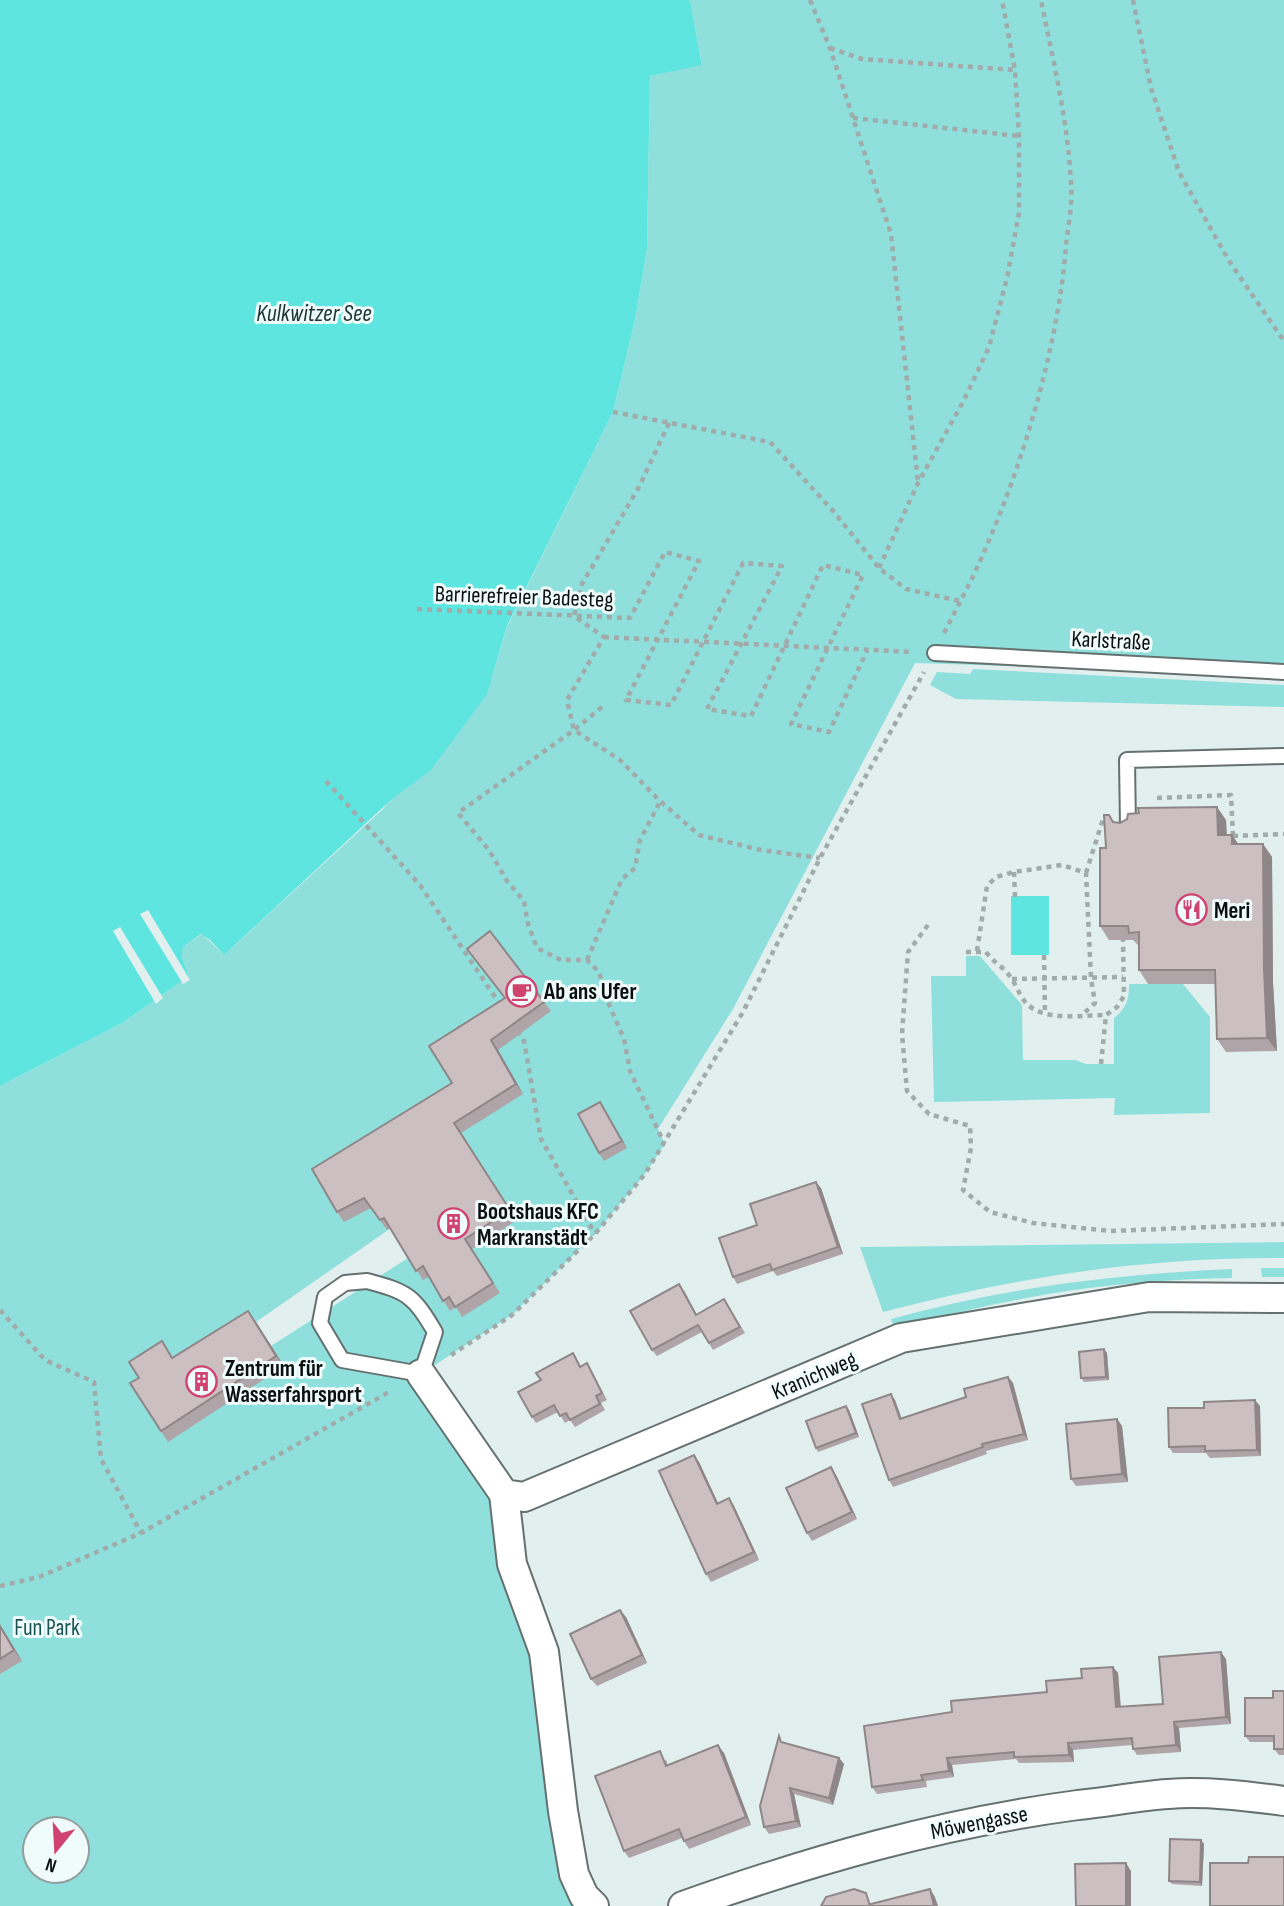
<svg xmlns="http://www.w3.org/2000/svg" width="1284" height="1906" viewBox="0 0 1284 1906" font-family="'Sofia Sans Condensed',sans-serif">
  <rect width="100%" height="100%" fill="#e1efee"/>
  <g fill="#8fe0dc" fill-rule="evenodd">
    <path d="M 690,0 L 1284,0 L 1284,675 L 915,663 L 733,1009 L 658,1129 L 665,1144 L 645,1174 L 595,1234 L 512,1315 L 421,1374 L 504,1494 L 594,1906 L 0,1906 L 0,1086 L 122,1023 L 189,976 L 182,958 L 183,947 L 202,934 L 224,955 L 382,810 L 492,677 L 507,627 L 613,412 L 635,320 L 647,249 L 650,76 L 702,64 ZM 391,1228 L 408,1258 L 271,1346 L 256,1322 ZM 35,1829 L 77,1829 L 77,1871 L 35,1871 Z"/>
    <path d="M 973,669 L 1284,685 L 1284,707 L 956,699 L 930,685 L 937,672 L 970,674 Z"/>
    <path d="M 966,956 L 980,956 L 1022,1005 L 1023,1060 L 1075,1060 L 1086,1064 L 1114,1064 L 1114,1018 C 1127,1008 1129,999 1129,984 L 1183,984 L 1210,1017 L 1210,1113 L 1114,1115 L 1115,1098 L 934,1102 L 931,976 L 966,976 Z"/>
    <path d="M 1284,1242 L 1284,1258 C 1145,1257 1017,1277 883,1312 L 860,1247 Z"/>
    <path d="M 1261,1268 L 1284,1268 L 1284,1277 L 1262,1277 Z"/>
    <path d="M 1232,1269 L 1232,1278 C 1177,1279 1121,1283 1067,1291 C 1008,1300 951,1314 894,1328 L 891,1319 C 1002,1288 1116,1274 1232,1269 Z"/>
  </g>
  <g fill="#5ee5e0">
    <path d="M 0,0 L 690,0 L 702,65 L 650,76 L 647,249 L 635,320 L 613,412 L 507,626 L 487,694 L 431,770 L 392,799 L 224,955 L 210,940 L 201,934 L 183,947 L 182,958 L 189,976 L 122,1023 L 0,1086 Z"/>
    <rect x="1011" y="896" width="38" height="59"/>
  </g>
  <g fill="#e1efee">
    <path d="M 148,910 L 190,980 L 183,984 L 140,914 Z"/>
    <path d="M 120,927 L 163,998 L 156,1004 L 113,931 Z"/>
  </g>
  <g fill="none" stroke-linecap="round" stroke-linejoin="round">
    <defs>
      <g id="lane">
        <path d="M 935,653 L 1284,672"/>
        <path d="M 1128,827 L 1127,760 L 1284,756"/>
        <path d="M 367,1281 C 408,1292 413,1295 435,1332 L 421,1374 L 342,1360 L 320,1323 L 325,1297 L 345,1283 Z"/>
      </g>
      <g id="street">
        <path d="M 421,1374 L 504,1494 L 524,1497 L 901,1338 L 1149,1297 L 1284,1298"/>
        <path d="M 504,1494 L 512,1564 L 544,1652 L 563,1811 L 574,1874 L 584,1896 L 594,1906"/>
        <path d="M 683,1906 C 813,1860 941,1823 1078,1805 C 1108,1802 1138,1796 1168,1794 C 1206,1791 1246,1796 1284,1801"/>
      </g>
    </defs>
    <use href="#lane" stroke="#657170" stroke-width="18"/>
    <use href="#street" stroke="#657170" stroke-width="32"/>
    <g stroke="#a0abaa" stroke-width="4.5" stroke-dasharray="5 5" stroke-linecap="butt">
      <path d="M 810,0 L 830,48 L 891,234 L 918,482"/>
      <path d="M 1133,0 L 1151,88 L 1179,172 L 1229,261 L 1284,341"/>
      <path d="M 830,48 L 862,59 L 1015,70"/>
      <path d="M 853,118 L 1019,136"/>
      <path d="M 613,412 L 770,442 L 834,512 L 879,568 L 906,589 L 960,601"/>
      <path d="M 669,423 L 639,487 L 582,584 L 574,616 L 604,637 L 567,700 L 574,730 L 620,760 L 660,801 L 699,835 L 761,850 L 820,858"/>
      <path d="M 879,568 L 918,483 L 964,400 L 989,347 L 1007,278 L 1019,213 L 1019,136 L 1015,70 L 1002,0"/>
      <path d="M 417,609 L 630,618 L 665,552 L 699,561 L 626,700 L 671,705 L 743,563 L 782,566 L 707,709 L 751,716 L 823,565 L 863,575 L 791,724 L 829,732 L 867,651"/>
      <path d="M 944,633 C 958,606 972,580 984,552 C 1024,461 1058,346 1066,246 C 1068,226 1073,203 1071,183 C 1068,122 1053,60 1041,0"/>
      <path d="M 604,637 L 913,652"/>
      <path d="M 602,707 L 574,730 L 458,813 L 489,850 L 507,881 L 524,901 L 528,924 L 537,948 L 561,960 L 587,960 L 599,972 L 608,1002 L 624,1039 L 630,1071 L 664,1143"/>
      <path d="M 326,781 L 420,885 L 501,1006"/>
      <path d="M 1157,798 L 1231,795 L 1233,836"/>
      <path d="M 1233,836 L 1284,834"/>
      <path d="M 1014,872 L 1015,897"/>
      <path d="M 1086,873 L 1104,816"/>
      <path d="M 928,925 L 908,952 L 902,1034 L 907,1091 L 929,1114 L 970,1126 L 971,1148 L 963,1190 L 990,1212 L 1033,1223 L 1111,1231 L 1284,1224"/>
      <path d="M 977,951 L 987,886 L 996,877 L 1014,872 L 1062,865 L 1086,873 L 1091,978 L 1095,1003 L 1082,1015"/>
      <path d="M 966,952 L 986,952 C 993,962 1002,966 1009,975 C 1015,982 1019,995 1026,1003 C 1044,1022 1081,1015 1106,1015"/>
      <path d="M 1044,955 L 1045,1015"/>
      <path d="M 587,960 L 622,879 L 635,868 L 640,840 L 660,802"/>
      <path d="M 1012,979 L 1123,977"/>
      <path d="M 517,1031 L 524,1041 L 541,1139 L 595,1234"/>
      <path d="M 1101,1064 L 1106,1015 L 1117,1007 L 1124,996 L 1123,940"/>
      <path d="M 0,1310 L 45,1360 L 94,1382 L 101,1459 L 141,1533"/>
      <path d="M 451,1355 L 512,1315 L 595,1234 L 645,1174 L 743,1012 L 820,858 L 924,672"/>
      <path d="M 0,1586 L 39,1577 L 141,1533 L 389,1392"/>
    </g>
    <use href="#lane" stroke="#fff" stroke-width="14"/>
    <use href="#street" stroke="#fff" stroke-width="28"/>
  </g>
  <g fill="#afa4a7">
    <path d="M 1109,815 L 1114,822 L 1120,823 L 1226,820 L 1227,835 L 1232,835 L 1238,844 L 1263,844 L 1272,857 L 1273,983 L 1277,1051 L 1226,1052 L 1217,1039 L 1215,984 L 1148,984 L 1139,970 L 1139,946 L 1133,940 L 1109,940 L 1100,926 Z"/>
    <path d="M 544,1002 L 551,1011 L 498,1050 L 523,1094 L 461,1133 L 517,1220 L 472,1249 L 500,1293 L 462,1317 L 456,1307 L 450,1311 L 429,1277 L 423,1280 L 390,1228 L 387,1230 L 371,1208 L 344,1222 L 337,1212 L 452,1083 L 429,1046 Z"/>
    <path d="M 600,1102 L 627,1148 L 604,1161 L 599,1153 Z"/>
    <path d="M 821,1188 L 843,1254 L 777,1276 L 773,1271 L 737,1284 L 733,1277 L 757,1225 Z"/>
    <path d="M 684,1290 L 697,1315 L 724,1299 L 745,1333 L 713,1350 L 702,1332 L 657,1356 L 652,1350 Z"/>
    <path d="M 256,1322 L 284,1366 L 168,1442 L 161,1431 L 139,1378 L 173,1357 Z"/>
    <path d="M 573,1353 L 581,1366 L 591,1370 L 607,1400 L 601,1403 L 605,1410 L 575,1427 L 570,1420 L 565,1423 L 558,1412 L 536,1423 L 532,1417 Z"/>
    <path d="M 1107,1353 L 1109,1380 L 1084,1382 L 1081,1378 Z"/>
    <path d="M 1008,1377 L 1013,1383 L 1028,1440 L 986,1451 L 987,1454 L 893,1487 L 889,1480 L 895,1400 L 902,1419 L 966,1397 Z"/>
    <path d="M 846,1406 L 849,1410 L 859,1437 L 818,1452 L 816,1448 Z"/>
    <path d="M 1260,1406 L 1261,1456 L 1210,1458 L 1206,1453 L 1173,1453 L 1169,1447 Z"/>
    <path d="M 1117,1419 L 1122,1426 L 1128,1482 L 1076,1486 L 1071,1479 Z"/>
    <path d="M 694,1455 L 699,1462 L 718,1503 L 729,1498 L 734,1506 L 759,1560 L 711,1582 L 706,1574 Z"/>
    <path d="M 836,1475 L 857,1519 L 812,1541 L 807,1533 Z"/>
    <path d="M 626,1617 L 647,1663 L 597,1686 L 591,1679 Z"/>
    <path d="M 0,1625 L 22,1661 L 0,1674 Z"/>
    <path d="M 1226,1659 L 1231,1724 L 1179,1728 L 1181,1752 L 1137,1755 L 1133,1749 L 1132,1745 L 1073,1750 L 1074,1762 L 1019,1763 L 1016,1759 L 952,1765 L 954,1777 L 926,1781 L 927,1787 L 877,1794 L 872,1787 L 952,1712 L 1047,1692 L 1113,1667 L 1118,1673 L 1121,1707 L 1163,1704 Z"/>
    <path d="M 1284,1691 L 1284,1755 L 1279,1755 L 1274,1749 L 1274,1742 L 1250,1742 L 1245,1736 L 1273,1698 Z"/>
    <path d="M 784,1742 L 784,1743 L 839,1758 L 844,1764 L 833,1805 L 794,1794 L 801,1827 L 769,1834 L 764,1827 Z"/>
    <path d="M 724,1753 L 751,1825 L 689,1849 L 682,1838 L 629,1858 L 624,1851 L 666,1759 L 668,1765 Z"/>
    <path d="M 1201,1840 L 1204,1844 L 1202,1886 L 1172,1884 L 1169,1881 Z"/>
  </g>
  <g fill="#8f8688">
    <path d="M 1217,807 L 1226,820 L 1227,848 L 1218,835 Z"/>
    <path d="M 1232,835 L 1241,848 L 1232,844 Z"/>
    <path d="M 1263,844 L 1272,857 L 1273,983 L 1277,1051 L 1267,1038 L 1264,969 Z"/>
    <path d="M 491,1040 L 498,1050 L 523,1094 L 516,1084 Z"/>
    <path d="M 600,1102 L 605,1110 L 627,1148 L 622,1141 Z"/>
    <path d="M 816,1182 L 821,1188 L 843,1254 L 838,1247 Z"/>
    <path d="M 248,1311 L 256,1322 L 284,1366 L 276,1356 Z"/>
    <path d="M 1104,1349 L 1107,1353 L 1109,1380 L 1106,1377 Z"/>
    <path d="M 1008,1377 L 1013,1383 L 1028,1440 L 1024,1434 Z"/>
    <path d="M 891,1394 L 895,1400 L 904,1426 L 900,1419 Z"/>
    <path d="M 1255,1400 L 1260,1406 L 1261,1456 L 1257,1450 Z"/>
    <path d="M 846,1406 L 849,1410 L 859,1437 L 856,1433 Z"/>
    <path d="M 1117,1419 L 1122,1426 L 1128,1482 L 1122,1474 Z"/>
    <path d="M 694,1455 L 699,1462 L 722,1512 L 717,1504 Z"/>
    <path d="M 831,1467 L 836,1475 L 857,1519 L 852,1512 Z"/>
    <path d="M 729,1498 L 734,1506 L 759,1560 L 754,1552 Z"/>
    <path d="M 620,1610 L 626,1617 L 647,1663 L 642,1655 Z"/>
    <path d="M 0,1625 L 4,1631 L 22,1661 L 14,1650 Z"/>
    <path d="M 1221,1652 L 1226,1659 L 1231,1724 L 1226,1717 Z"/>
    <path d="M 1113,1667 L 1118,1673 L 1121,1714 L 1116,1707 Z"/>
    <path d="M 1174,1722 L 1179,1728 L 1181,1752 L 1176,1745 Z"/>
    <path d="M 1068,1743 L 1073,1750 L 1074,1762 L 1069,1755 Z"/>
    <path d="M 718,1745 L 724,1753 L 751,1825 L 746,1817 Z"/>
    <path d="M 839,1758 L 844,1764 L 833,1805 L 829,1798 Z"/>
    <path d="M 947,1758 L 952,1765 L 954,1777 L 949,1771 Z"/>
    <path d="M 790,1788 L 794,1794 L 801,1827 L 796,1821 Z"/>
    <path d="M 1201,1840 L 1204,1844 L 1202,1886 L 1200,1882 Z"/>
    <path d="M 1126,1863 L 1131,1871 L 1131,1906 L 1126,1906 Z"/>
    <path d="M 930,1889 L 935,1897 L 938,1906 L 934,1906 Z"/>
  </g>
  <g fill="#ccbfc2" stroke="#8f8688" stroke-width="2">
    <path d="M 1217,807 L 1218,835 L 1232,835 L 1232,844 L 1263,844 L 1264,969 L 1267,1038 L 1217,1039 L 1215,970 L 1139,970 L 1139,932 L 1129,933 L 1128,926 L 1100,926 L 1100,848 L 1106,848 L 1104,815 L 1109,815 L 1113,822 L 1120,823 L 1127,819 L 1128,814 L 1139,813 L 1138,808 Z"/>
    <path d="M 490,931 L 544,1002 L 491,1040 L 516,1084 L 454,1123 L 510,1210 L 465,1239 L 493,1283 L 455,1307 L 449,1297 L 443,1301 L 423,1266 L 416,1271 L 384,1218 L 380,1220 L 364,1198 L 337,1212 L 312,1169 L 452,1083 L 429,1046 L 505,998 L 467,949 Z"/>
    <path d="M 600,1102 L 622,1141 L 599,1153 L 578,1114 Z"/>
    <path d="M 816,1182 L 838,1247 L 772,1270 L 770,1264 L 733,1277 L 719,1238 L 757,1225 L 750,1204 Z"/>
    <path d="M 679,1284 L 696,1315 L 724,1299 L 740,1327 L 709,1343 L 698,1325 L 652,1350 L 630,1311 Z"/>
    <path d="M 248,1311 L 276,1356 L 161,1431 L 130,1383 L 139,1378 L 129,1362 L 162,1341 L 172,1358 Z"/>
    <path d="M 1104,1349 L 1106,1377 L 1081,1378 L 1079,1352 Z"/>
    <path d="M 573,1353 L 580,1367 L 587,1363 L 602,1393 L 596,1396 L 600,1404 L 570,1420 L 566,1413 L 560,1416 L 554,1405 L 532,1417 L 518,1392 L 541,1380 L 536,1373 Z"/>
    <path d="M 1008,1377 L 1024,1434 L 982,1444 L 983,1447 L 889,1480 L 862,1404 L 891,1394 L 900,1419 L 966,1397 L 964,1389 Z"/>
    <path d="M 1255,1400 L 1257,1450 L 1205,1451 L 1205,1446 L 1169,1447 L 1168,1408 L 1204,1408 L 1204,1402 Z"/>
    <path d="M 846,1406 L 856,1433 L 816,1448 L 806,1421 Z"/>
    <path d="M 1117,1419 L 1122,1474 L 1071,1479 L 1066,1424 Z"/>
    <path d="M 694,1455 L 717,1504 L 729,1498 L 754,1552 L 706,1574 L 659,1471 Z"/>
    <path d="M 831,1467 L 852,1512 L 807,1533 L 786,1488 Z"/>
    <path d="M 620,1610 L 642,1655 L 591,1679 L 570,1634 Z"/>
    <path d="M 0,1626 L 14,1650 L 0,1659 Z"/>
    <path d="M 1221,1652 L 1226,1717 L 1174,1722 L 1176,1745 L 1133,1749 L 1132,1738 L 1068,1743 L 1069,1755 L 1014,1757 L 1014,1752 L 947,1758 L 949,1771 L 921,1775 L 923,1780 L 872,1787 L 864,1726 L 952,1712 L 951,1701 L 1047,1692 L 1046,1681 L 1082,1678 L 1081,1669 L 1113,1667 L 1116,1707 L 1163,1704 L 1159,1657 Z"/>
    <path d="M 1273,1691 L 1284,1691 L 1284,1749 L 1274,1749 L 1274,1736 L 1245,1736 L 1245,1698 L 1273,1698 Z"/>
    <path d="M 779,1736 L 781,1742 L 839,1758 L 829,1798 L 790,1788 L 796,1821 L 764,1827 L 760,1806 Z"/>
    <path d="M 718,1745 L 746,1817 L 684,1841 L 679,1829 L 624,1851 L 595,1776 L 660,1751 L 666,1766 Z"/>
    <path d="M 1170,1839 L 1201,1840 L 1200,1882 L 1169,1881 Z"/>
    <path d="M 1249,1857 L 1284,1857 L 1284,1906 L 1210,1906 L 1210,1863 L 1248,1863 Z"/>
    <path d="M 1126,1863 L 1126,1906 L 1076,1906 L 1075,1864 Z"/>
    <path d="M 854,1889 L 866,1893 L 870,1906 L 821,1906 L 826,1897 Z"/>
    <path d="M 930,1889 L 934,1906 L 871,1906 L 871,1904 Z"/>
  </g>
  <defs>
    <symbol id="restaurant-ring" viewBox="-11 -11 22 22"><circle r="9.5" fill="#effcfb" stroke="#d04371" stroke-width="1.5"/><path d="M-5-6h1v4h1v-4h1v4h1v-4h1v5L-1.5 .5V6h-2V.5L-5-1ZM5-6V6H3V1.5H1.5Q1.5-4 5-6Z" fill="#d04371"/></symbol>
    <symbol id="cafe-ring" viewBox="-11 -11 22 22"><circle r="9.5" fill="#effcfb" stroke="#d04371" stroke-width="1.5"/><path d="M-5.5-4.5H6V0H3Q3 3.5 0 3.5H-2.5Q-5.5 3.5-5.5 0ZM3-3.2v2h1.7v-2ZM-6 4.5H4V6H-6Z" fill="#d04371"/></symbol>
    <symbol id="building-ring" viewBox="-11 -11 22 22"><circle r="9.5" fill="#effcfb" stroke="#d04371" stroke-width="1.5"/><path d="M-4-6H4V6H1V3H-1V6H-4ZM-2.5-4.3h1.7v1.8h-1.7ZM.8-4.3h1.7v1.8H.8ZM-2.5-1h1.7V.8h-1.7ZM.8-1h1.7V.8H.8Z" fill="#d04371"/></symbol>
  </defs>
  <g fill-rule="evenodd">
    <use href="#restaurant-ring" x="1174" y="892" width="35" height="35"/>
    <use href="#cafe-ring" x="504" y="974" width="35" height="35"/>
    <use href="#building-ring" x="436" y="1206" width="35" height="35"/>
    <use href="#building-ring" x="184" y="1364" width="35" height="35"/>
  </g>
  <g text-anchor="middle" stroke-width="6" stroke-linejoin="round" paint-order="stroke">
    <g font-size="23" fill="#0b0f0f" stroke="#effcfb">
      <text transform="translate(524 596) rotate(2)" y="8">Barrierefreier Badesteg</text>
      <text transform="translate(1111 640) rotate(3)" y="8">Karlstraße</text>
      <text transform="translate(814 1375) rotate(-23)" y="8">Kranichweg</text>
      <text transform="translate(979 1822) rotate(-11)" y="8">Möwengasse</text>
    </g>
    <g font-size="23" font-weight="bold" fill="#0b0f0f" stroke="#effcfb" text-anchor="start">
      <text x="1214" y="918">Meri</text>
      <text x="544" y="999">Ab ans Ufer</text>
      <text x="477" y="1219">Bootshaus KFC<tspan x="477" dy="26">Markranstädt</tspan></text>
      <text x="225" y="1376">Zentrum für<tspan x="225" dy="26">Wasserfahrsport</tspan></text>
    </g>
    <g font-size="23" fill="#195351" stroke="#effcfb">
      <text x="47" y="1635">Fun Park</text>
    </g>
    <g font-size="24" font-style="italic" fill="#1c3332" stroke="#effcfb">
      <text x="314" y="321">Kulkwitzer See</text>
    </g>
  </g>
  <g transform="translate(56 1850) rotate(198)"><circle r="33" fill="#effcfb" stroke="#949d9d" stroke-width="2"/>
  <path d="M0-5L12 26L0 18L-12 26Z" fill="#d04371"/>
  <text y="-10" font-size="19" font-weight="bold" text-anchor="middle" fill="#0b0f0f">N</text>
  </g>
</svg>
